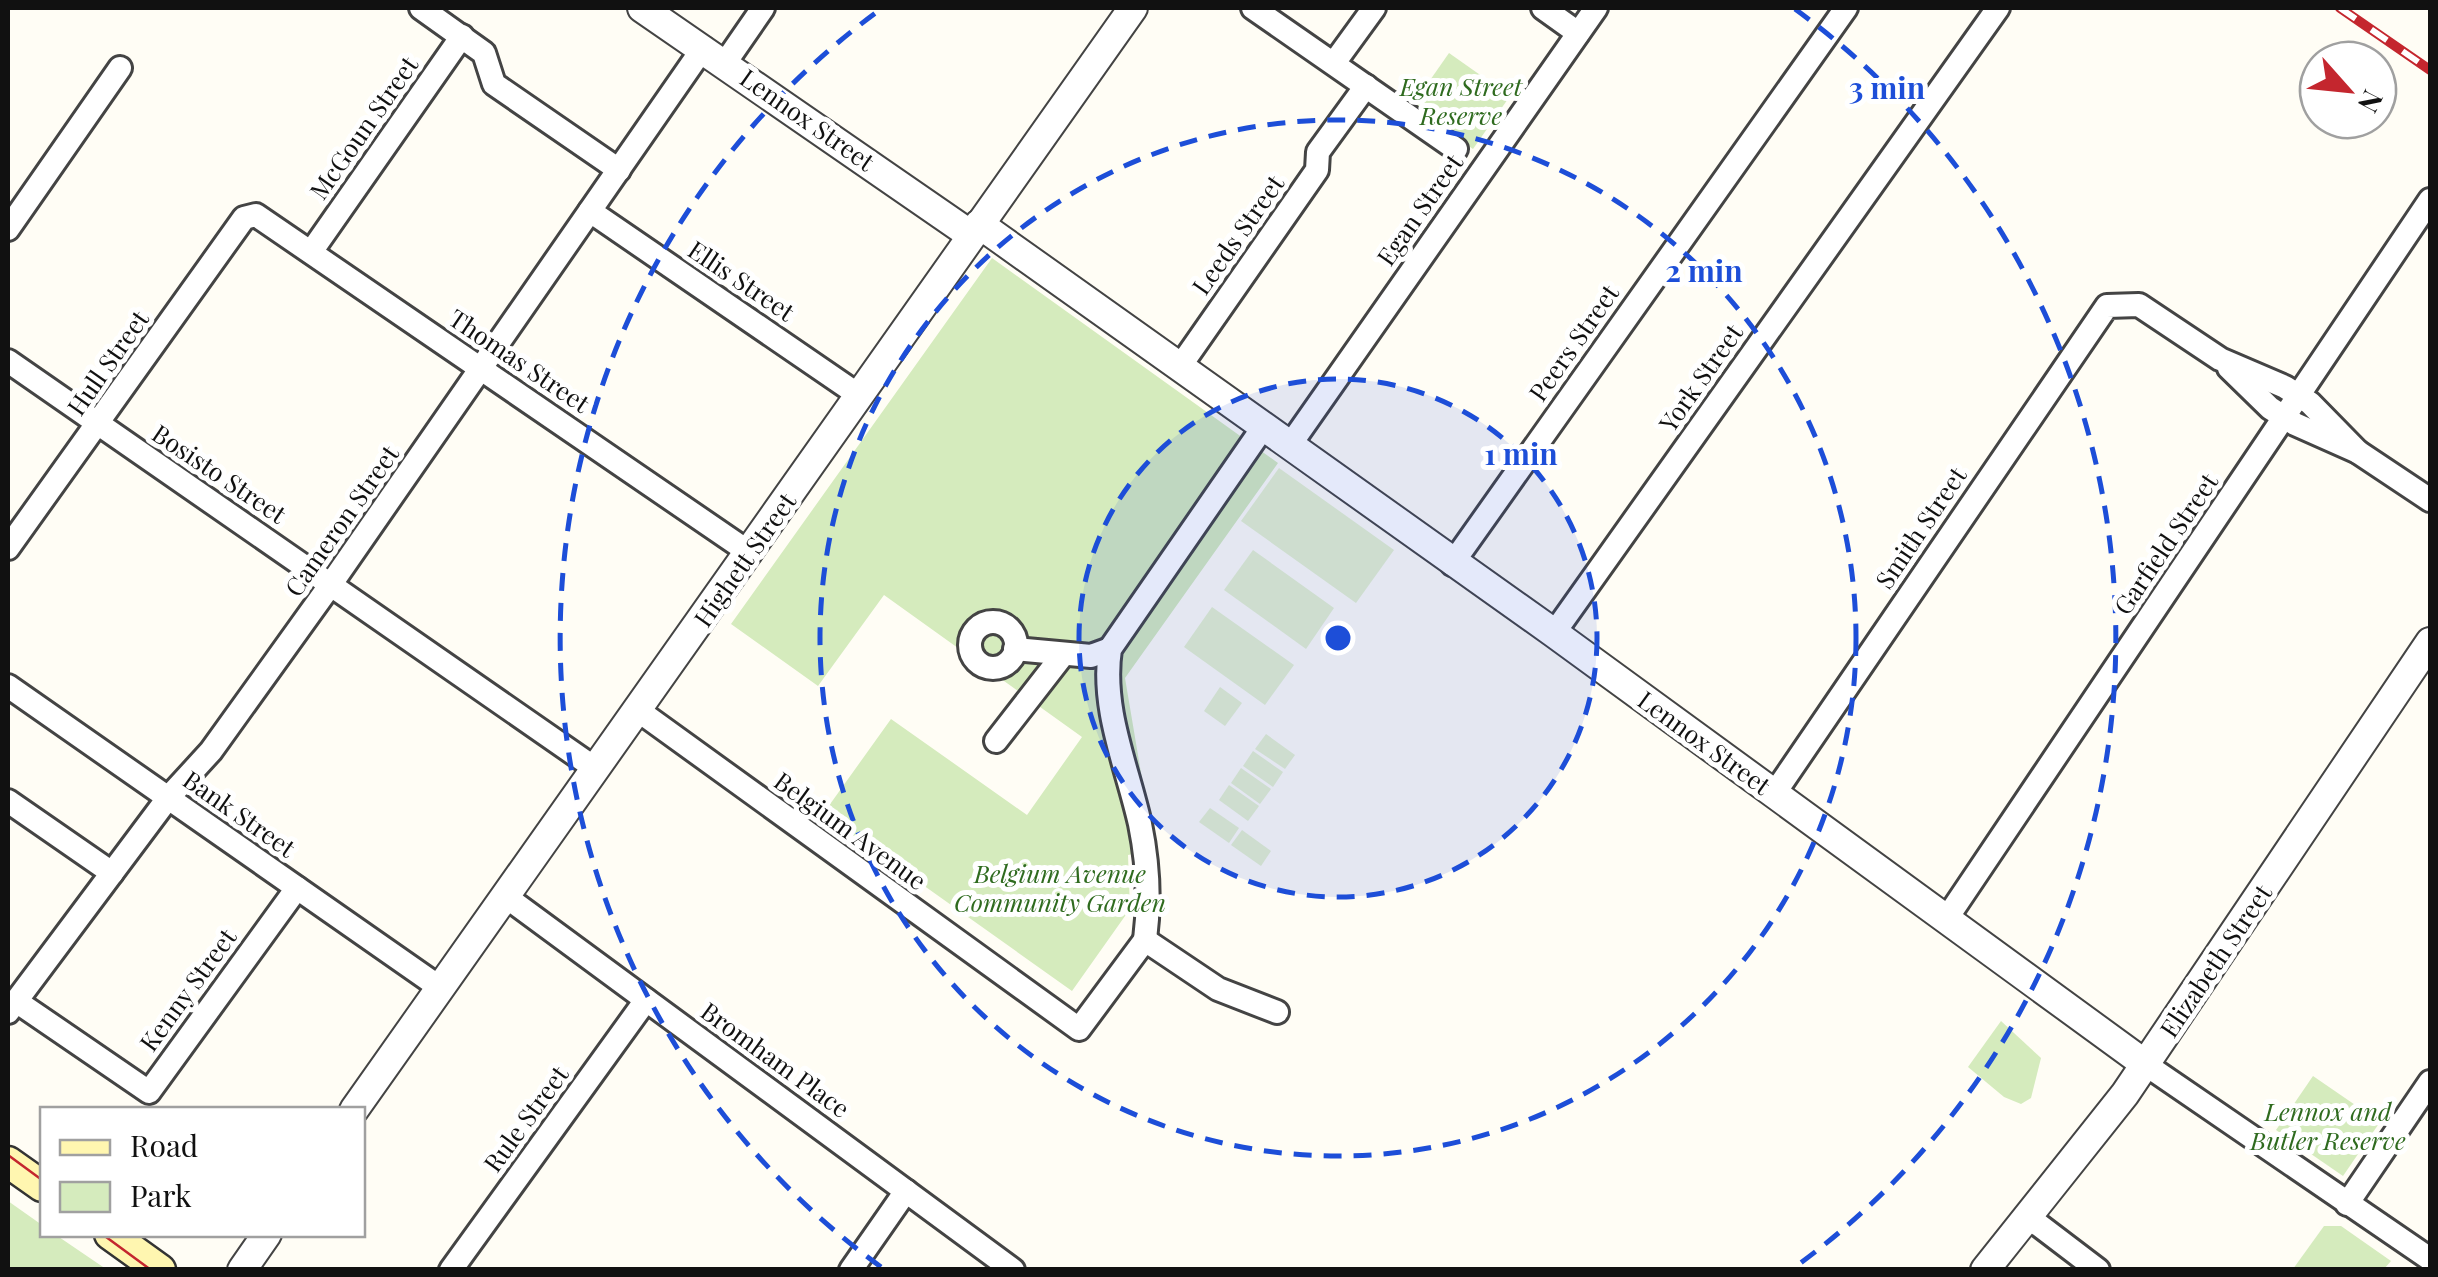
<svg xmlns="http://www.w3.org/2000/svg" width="2438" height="1277" viewBox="0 0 2438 1277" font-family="'Playfair Display',serif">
  <rect width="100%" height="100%" fill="#fffdf5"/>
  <g fill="#d5ebbd">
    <path d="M 1449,53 L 1510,96 L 1473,149 L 1412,106 Z"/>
    <path d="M 992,258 L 1278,463 L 1125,678 L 1154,850 L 1128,855 L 1130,909 L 1072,991 L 823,814 L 891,719 L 1027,815 L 1082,737 L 884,595 L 818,686 L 731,624 Z"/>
    <path d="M 2001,1021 L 2041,1058 L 2031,1098 L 2021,1104 L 2004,1097 L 1968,1067 Z"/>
    <path d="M 2313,1076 L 2380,1122 L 2343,1176 L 2276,1130 Z"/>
    <path d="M 8,1201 L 42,1225 L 42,1234 L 56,1235 L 106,1269 L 8,1269 Z"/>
    <path d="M 2324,1226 L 2341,1226 L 2391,1261 L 2384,1269 L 2293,1269 Z"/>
  </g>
  <g fill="#e6f2cf">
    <path d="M 1279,468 L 1394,550 L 1356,603 L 1241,521 Z"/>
    <path d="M 1253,550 L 1334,608 L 1306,649 L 1224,590 Z"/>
    <path d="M 1212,607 L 1294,665 L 1265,705 L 1184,647 Z"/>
    <path d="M 1220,687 L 1242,703 L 1225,726 L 1204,711 Z"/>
    <path d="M 1266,734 L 1295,755 L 1285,769 L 1255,749 Z"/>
    <path d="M 1253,751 L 1283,772 L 1273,787 L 1243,766 Z"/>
    <path d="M 1241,768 L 1271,789 L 1260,804 L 1231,783 Z"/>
    <path d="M 1229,785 L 1259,806 L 1248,821 L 1219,800 Z"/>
    <path d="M 1210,808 L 1239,828 L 1229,843 L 1199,822 Z"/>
    <path d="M 1242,830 L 1271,851 L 1261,866 L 1231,845 Z"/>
  </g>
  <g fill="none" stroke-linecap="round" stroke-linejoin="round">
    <defs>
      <g id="minor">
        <path d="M 421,8 L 484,53 L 494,84 L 619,170"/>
        <path d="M 1253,8 L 1456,149"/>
        <path d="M 1543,8 L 1578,33"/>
        <path d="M 725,63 L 763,8"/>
        <path d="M 1334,63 L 1374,8"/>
        <path d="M 590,211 L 860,396"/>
        <path d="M 8,229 L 120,68"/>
        <path d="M 311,252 L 462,36"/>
        <path d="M 8,361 L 596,769"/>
        <path d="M 1181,365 L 1317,170 L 1318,152 L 1366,86"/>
        <path d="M 2229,368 L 2270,408 L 2295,424 L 2358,452 L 2430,500"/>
        <path d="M 1290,445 L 1596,8"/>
        <path d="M 8,548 L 244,218 L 256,215 L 750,553"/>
        <path d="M 1452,564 L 1846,8"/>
        <circle cx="993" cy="645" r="23"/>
        <path d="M 1554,633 L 1998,8"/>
        <path d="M 1015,649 L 1091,656 L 1110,649"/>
        <path d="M 8,686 L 439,987"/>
        <path d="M 639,711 L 1079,1029 L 1145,940 L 1218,989 L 1277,1012"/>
        <path d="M 996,741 L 1062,656"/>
        <path d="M 1774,794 L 2107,306 L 2139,305 L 2220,359 L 2285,387 L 2310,403 L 2358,452"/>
        <path d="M 8,801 L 112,873"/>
        <path d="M 505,896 L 1013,1270"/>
        <path d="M 1947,918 L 2430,200"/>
        <path d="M 1145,940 C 1150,901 1148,863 1140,824 C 1127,766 1101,709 1110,649 L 1264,426"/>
        <path d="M 16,1001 L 149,1092 L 297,888"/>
        <path d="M 8,1012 L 168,798 L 211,751 L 331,584 L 703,48"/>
        <path d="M 2145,1064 L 2430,1259"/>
        <path d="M 2347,1204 L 2430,1082"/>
        <path d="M 2027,1216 L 2098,1270"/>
        <path d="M 451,1270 L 646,1000"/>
        <path d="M 851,1270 L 906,1191"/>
      </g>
      <g id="tertiary">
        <path d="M 642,8 L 971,235"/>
        <path d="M 979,224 L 1554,633 L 2145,1064"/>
        <path d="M 354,1110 L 1133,8"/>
        <path d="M 242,1270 L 267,1234"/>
        <path d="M 1985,1270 L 2125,1094 L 2430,642"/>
      </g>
      <g id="secondary">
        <path d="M 8,1162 L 42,1186"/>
        <path d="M 110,1234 L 160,1270"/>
      </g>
    </defs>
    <use href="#minor" stroke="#444" stroke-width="28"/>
    <use href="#tertiary" stroke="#444" stroke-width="32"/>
    <use href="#secondary" stroke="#333" stroke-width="35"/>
    <use href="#minor" stroke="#fff" stroke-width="22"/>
    <use href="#tertiary" stroke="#fff" stroke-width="28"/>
    <use href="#secondary" stroke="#fff6b0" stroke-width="30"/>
    <g stroke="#c4262e" stroke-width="2.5">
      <path d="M 8,1155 L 42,1180"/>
      <path d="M 102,1234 L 151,1270"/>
    </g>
    <defs>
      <path id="rail" d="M 2340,8 L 2430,70"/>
    </defs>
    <use href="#rail" stroke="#c4262e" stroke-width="10"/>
    <use href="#rail" stroke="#fff" stroke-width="6" stroke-dasharray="19" stroke-linecap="butt"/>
  </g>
  <circle cx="1338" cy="638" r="259" fill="#1d4ed8" fill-opacity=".12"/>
  <g fill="none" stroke="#1d4ed8" stroke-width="5" stroke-dasharray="18 12">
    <circle cx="1338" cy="638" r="259"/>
    <circle cx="1338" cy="638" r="518"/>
    <path d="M881 1267A777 777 0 0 1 881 9M1795 9A777 777 0 0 1 1795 1267"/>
  </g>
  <g text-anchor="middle" stroke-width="10" stroke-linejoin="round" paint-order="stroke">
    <g font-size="25" font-style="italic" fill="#2f6b1f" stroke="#fff">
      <text x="1461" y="96">Egan Street<tspan x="1461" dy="29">Reserve</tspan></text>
      <text x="1060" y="883">Belgium Avenue<tspan x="1060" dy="29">Community Garden</tspan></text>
      <text x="2328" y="1121">Lennox and<tspan x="2328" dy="29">Butler Reserve</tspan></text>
    </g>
    <g font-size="25" fill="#111" stroke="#fff">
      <text transform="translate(807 120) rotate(35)" y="9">Lennox Street</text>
      <text transform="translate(364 128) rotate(-55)" y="9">McGoun Street</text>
      <text transform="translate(1420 210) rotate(-55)" y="9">Egan Street</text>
      <text transform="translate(1238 235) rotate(-55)" y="9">Leeds Street</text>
      <text transform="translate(741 281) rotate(34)" y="9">Ellis Street</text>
      <text transform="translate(1574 343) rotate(-55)" y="9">Peers Street</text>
      <text transform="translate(519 361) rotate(34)" y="9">Thomas Street</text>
      <text transform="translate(108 363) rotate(-55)" y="9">Hull Street</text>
      <text transform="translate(1701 378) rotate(-55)" y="9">York Street</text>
      <text transform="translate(219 474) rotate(34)" y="9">Bosisto Street</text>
      <text transform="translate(342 521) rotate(-55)" y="9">Cameron Street</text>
      <text transform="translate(1921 528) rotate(-56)" y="9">Smith Street</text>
      <text transform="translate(2166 544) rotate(-56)" y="9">Garfield Street</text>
      <text transform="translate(745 560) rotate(-55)" y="9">Highett Street</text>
      <text transform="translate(1704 743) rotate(36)" y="9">Lennox Street</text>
      <text transform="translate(239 814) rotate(35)" y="9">Bank Street</text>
      <text transform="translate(850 831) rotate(36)" y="9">Belgium Avenue</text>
      <text transform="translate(2216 961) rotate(-56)" y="9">Elizabeth Street</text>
      <text transform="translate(188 990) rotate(-54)" y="9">Kenny Street</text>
      <text transform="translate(775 1060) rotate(36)" y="9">Bromham Place</text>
      <text transform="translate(526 1119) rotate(-54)" y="9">Rule Street</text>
    </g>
  </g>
  <circle cx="1338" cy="638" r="15" fill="#1d4ed8" stroke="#fff" stroke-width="5"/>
  <g font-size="30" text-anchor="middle" font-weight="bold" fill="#1d4ed8" stroke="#fff" stroke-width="10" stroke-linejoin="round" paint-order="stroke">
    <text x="1887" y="99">3 min</text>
    <text x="1704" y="282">2 min</text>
    <text x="1521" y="465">1 min</text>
  </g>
  <rect width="2438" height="1277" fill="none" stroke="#111111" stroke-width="20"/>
  <rect x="40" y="1107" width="325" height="130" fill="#ffffff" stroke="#a0a0a0" stroke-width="2.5"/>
  <rect x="60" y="1140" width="50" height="15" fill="#fff6b0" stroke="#a0a0a0" stroke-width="2.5"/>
  <text x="130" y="1157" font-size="30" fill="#111111">Road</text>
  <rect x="60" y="1182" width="50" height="30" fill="#d5ebbd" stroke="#a0a0a0" stroke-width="2.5"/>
  <text x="130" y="1207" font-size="30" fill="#111111">Park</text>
  <g transform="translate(2348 90) rotate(117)"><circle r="48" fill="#ffffff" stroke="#a0a0a0" stroke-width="2.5"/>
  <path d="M0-8L18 38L0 25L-18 38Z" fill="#c4262e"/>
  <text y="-15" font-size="28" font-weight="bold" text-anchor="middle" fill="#111111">N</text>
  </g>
</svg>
